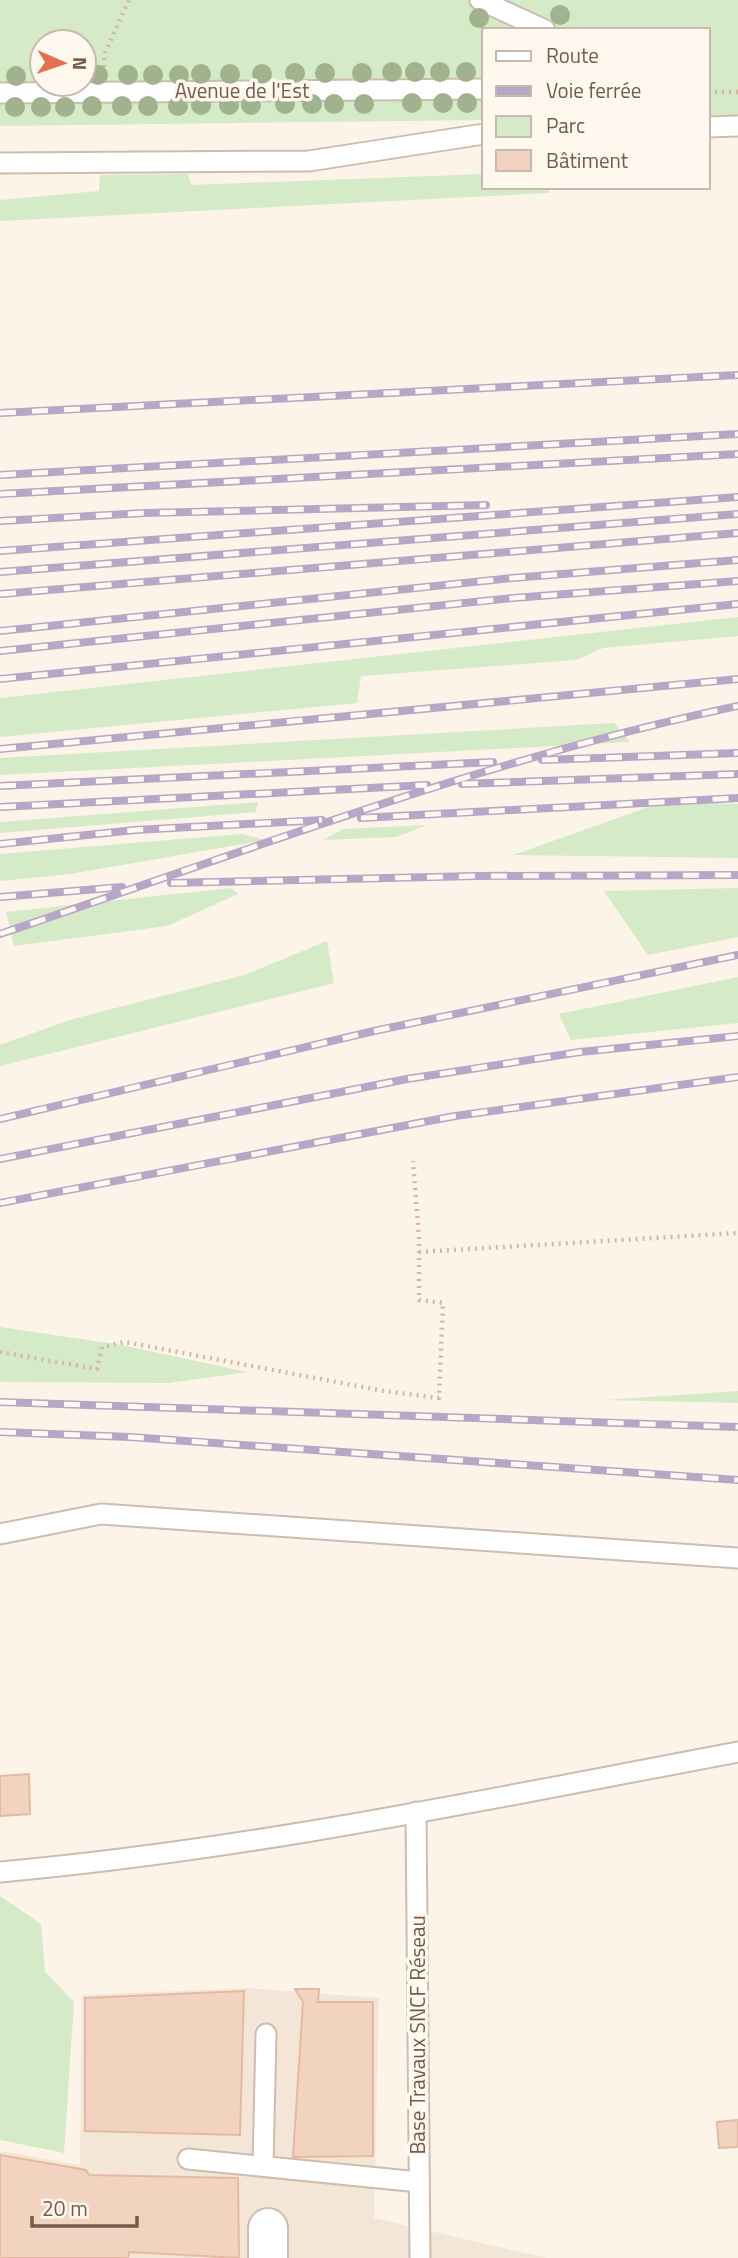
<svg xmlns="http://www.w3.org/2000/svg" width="738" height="2258" viewBox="0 0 738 2258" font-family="'Titillium Web',sans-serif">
  <rect width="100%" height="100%" fill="#fcf4e8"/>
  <path fill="#f4e6d7" d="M 247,1988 L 379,1998 L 374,2218 L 547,2258 L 0,2258 L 0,2151 L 80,2165 L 82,1995 Z"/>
  <g fill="#d5eac6" fill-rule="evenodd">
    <path d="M 0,0 L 738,0 L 738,116 L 708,116 L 708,30 L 484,30 L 484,120 L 0,126 ZM 42,42 L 84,42 L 84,84 L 42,84 Z"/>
    <path d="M 188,174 L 191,185 L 484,174 L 484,187 L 549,187 L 549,193 L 0,221 L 0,200 L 99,191 L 100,175 Z"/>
    <path d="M 738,617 L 738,636 L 603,648 L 576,660 L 361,676 L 357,703 L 0,737 L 0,698 Z"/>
    <path d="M 614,723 L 630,742 L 0,775 L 0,758 Z"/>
    <path d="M 258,802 L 256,812 L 0,833 L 0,822 Z"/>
    <path d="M 663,802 L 738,804 L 738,858 L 513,855 Z"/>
    <path d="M 427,825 L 396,837 L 323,840 L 343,829 Z"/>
    <path d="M 241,834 L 266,840 L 70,874 L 0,881 L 0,854 Z"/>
    <path d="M 231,888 L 238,894 L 167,926 L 14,946 L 6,912 Z"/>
    <path d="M 738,888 L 738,937 L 648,955 L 604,891 Z"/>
    <path d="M 327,941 L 334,983 L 0,1066 L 0,1045 L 73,1019 L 244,975 Z"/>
    <path d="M 738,977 L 738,1023 L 571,1040 L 559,1014 Z"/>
    <path d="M 0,1327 L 122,1345 L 247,1372 L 169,1383 L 0,1382 Z"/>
    <path d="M 738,1391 L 738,1403 L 605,1400 Z"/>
    <path d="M 0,1896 L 41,1924 L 45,1972 L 74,2002 L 64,2153 L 0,2140 Z"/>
  </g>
  <g fill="#f1d3c0" stroke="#e3baa1" stroke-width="2">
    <path d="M 29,1774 L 30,1814 L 0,1816 L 0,1776 Z"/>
    <path d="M 295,1989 L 319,1989 L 318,2002 L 373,2002 L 373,2156 L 293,2157 L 303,2002 Z"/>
    <path d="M 244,1991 L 240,2135 L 85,2131 L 85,1998 Z"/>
    <path d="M 738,2120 L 738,2147 L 719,2148 L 717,2122 Z"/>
    <path d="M 0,2155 L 86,2170 L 89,2175 L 238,2178 L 239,2258 L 129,2252 L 128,2258 L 0,2258 Z"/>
  </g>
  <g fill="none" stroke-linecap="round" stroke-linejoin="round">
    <defs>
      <g id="service">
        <path d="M 480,0 L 545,30"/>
        <path d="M 0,93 L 484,89"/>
        <path d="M 708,127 L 738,126"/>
        <path d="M 0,163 L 309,161 L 484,134"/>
        <path d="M 0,1534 L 101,1514 L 738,1558"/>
        <path d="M 416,1812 L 420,2258"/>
        <path d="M 0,1872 C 248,1850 493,1798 738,1752"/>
        <path d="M 188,2159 L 419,2182"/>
        <path d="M 263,2166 L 266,2034"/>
      </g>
      <path id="minor" d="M 268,2258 L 268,2228"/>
    </defs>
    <use href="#service" stroke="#cebcae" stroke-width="23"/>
    <use href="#minor" stroke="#cebcae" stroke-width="42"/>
    <g stroke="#d6b7a3" stroke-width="4.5" stroke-dasharray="2 5" stroke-linecap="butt">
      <path d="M 104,67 L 104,55 L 129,0"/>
      <path d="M 708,92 L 738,92"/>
      <path d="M 419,1252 L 738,1233"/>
      <path d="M 0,1352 L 97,1369 L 102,1347 L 125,1342 L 384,1391 L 439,1398 L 443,1303 L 419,1300 L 419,1238 L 413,1161"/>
    </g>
    <use href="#service" stroke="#fff" stroke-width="19"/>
    <use href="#minor" stroke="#fff" stroke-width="38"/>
    <defs>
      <g id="rail">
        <path d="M 0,413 L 738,375"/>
        <path d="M 0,475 L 738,434"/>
        <path d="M 0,494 L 738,454"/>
        <path d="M 0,521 L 145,513 L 486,505"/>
        <path d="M 0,551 L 738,497"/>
        <path d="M 0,572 L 738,514"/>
        <path d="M 0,594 L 738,533"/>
        <path d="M 0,631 L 512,578 L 738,560"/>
        <path d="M 0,651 L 513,598 L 738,581"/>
        <path d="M 0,679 L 738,604"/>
        <path d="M 0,749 L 738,679"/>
        <path d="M 542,760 L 738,753"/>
        <path d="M 462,784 L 738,774"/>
        <path d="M 0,786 L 493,762"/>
        <path d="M 0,807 L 427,785"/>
        <path d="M 361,818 L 738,798"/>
        <path d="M 0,844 L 135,830 L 322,820"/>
        <path d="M 171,883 L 476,876 L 738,875"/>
        <path d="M 0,897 L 122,887"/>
        <path d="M 0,934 C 244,852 486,759 738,706"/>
        <path d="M 0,1119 L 374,1031 L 738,955"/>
        <path d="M 0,1159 L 407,1079 L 580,1052 L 738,1036"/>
        <path d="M 0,1203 L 455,1116 L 738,1077"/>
        <path d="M 0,1402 L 738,1427"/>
        <path d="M 0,1432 L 130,1437 L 738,1480"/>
      </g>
    </defs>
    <use href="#rail" stroke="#b7a6c6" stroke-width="8"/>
    <use href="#rail" stroke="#fff8ef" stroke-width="5" stroke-dasharray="16" stroke-linecap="butt"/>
  </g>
  <g fill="#a0b28e">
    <circle cx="560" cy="15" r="10"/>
    <circle cx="479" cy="18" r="10"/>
    <circle cx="392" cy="72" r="10"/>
    <circle cx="415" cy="72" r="10"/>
    <circle cx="440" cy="72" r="10"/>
    <circle cx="466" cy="72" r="10"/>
    <circle cx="295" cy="73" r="10"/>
    <circle cx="325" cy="73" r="10"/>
    <circle cx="362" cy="73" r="10"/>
    <circle cx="201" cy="74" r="10"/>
    <circle cx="230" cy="74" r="10"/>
    <circle cx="262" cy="74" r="10"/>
    <circle cx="98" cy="75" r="10"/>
    <circle cx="128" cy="75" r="10"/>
    <circle cx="153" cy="75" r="10"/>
    <circle cx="179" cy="75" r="10"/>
    <circle cx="16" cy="76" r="10"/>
    <circle cx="412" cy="103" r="10"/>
    <circle cx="443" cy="103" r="10"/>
    <circle cx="467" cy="103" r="10"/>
    <circle cx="285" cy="104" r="10"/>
    <circle cx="312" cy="104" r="10"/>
    <circle cx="334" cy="104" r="10"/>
    <circle cx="364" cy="104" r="10"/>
    <circle cx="201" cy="105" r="10"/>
    <circle cx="229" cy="105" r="10"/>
    <circle cx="251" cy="105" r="10"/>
    <circle cx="92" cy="106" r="10"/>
    <circle cx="122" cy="106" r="10"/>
    <circle cx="148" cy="106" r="10"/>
    <circle cx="178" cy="106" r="10"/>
    <circle cx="15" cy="107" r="10"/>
    <circle cx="41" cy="107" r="10"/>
    <circle cx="65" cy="107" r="10"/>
  </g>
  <g text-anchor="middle" stroke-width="7" stroke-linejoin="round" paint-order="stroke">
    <g font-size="21" fill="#765b4c" stroke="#fff8ef">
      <text x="242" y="98">Avenue de l'Est</text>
      <text transform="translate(418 2035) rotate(-90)" y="7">Base Travaux SNCF Réseau</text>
    </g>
  </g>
  <rect x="482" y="28" width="228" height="161" fill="#fff8ef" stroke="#c8b9ae" stroke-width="2"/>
  <rect x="496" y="51" width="35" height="10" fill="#ffffff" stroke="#c8b9ae" stroke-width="2"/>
  <text x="546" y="63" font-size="21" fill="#765b4c">Route</text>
  <rect x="496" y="86" width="35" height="10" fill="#b7a6c6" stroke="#c8b9ae" stroke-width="2"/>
  <text x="546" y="98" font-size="21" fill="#765b4c">Voie ferrée</text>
  <rect x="496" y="116" width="35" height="21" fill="#d5eac6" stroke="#c8b9ae" stroke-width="2"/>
  <text x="546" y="133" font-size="21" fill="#765b4c">Parc</text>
  <rect x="496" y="150" width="35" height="21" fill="#f1d3c0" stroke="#c8b9ae" stroke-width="2"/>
  <text x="546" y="168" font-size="21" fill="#765b4c">Bâtiment</text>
  <g transform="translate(63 63) rotate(92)"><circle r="33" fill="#fff8ef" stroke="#c8b9ae" stroke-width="2"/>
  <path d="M0-5L12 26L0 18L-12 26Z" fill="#e37050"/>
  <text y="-10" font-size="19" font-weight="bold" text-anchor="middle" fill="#765b4c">N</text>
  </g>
  <path d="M32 2216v10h105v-10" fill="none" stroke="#765b4c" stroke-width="3.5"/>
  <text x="42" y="2216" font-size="21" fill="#765b4c" stroke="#fff8ef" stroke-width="5" paint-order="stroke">20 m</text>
</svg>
